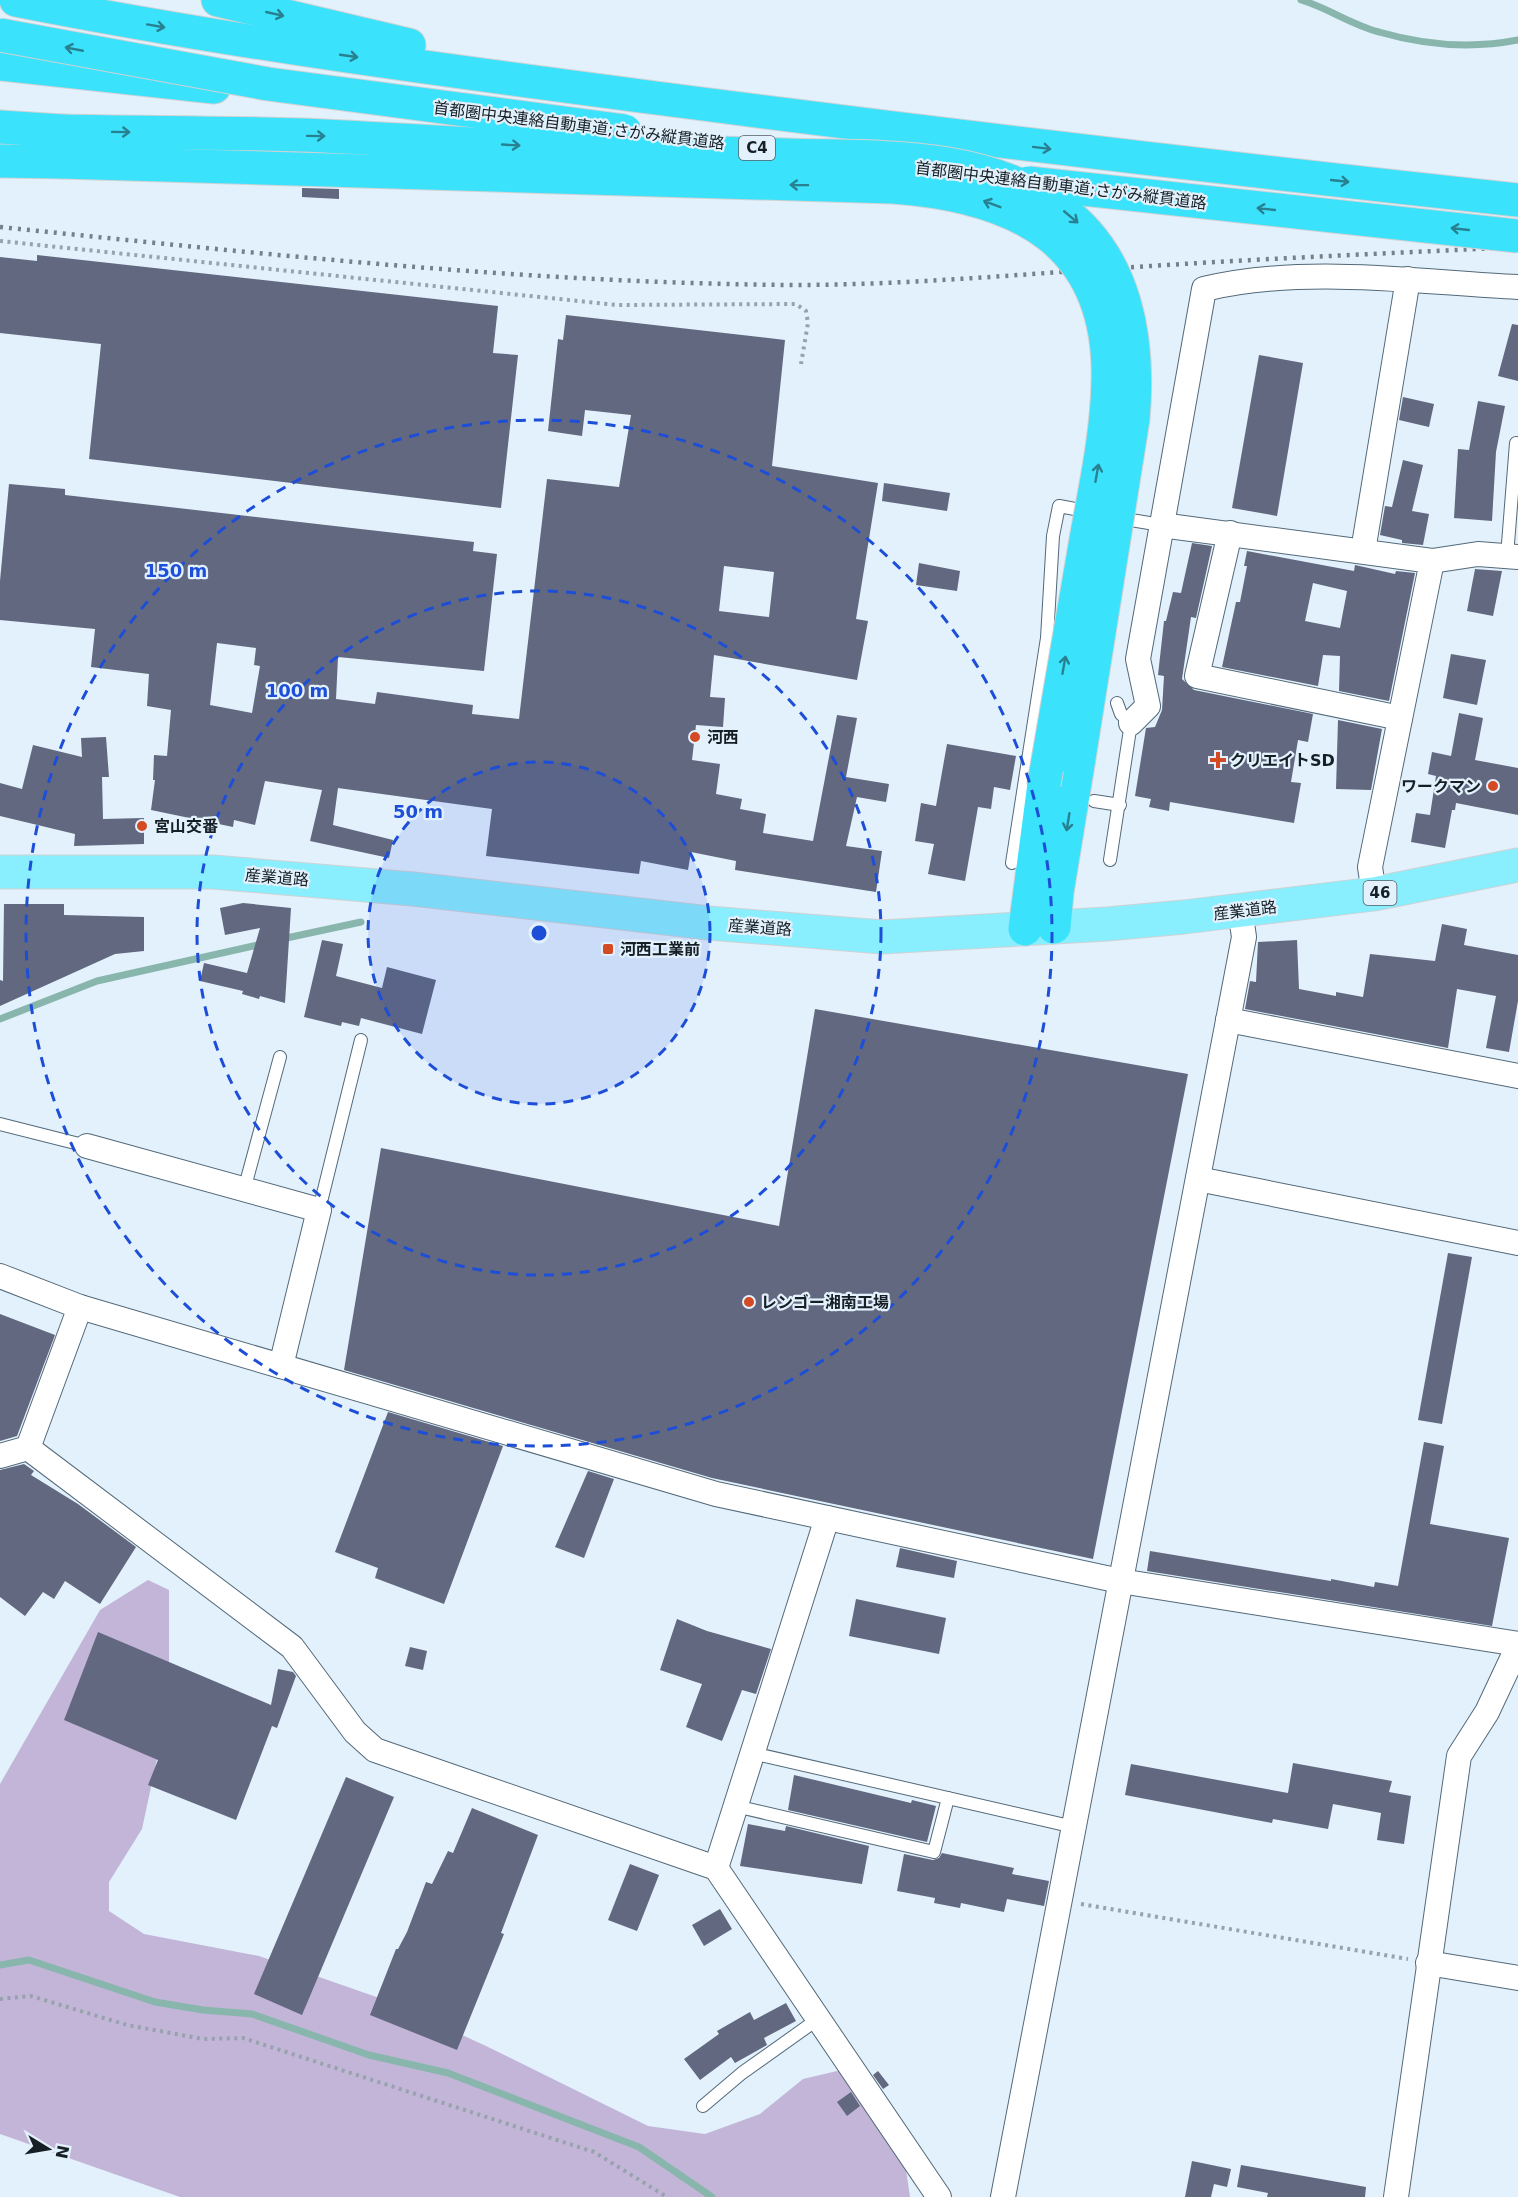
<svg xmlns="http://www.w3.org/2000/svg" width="1518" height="2197" viewBox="0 0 1518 2197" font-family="'DejaVu Sans','Noto Sans JP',sans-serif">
  <rect width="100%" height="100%" fill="#e2f1fc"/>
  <path fill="#c3b5d8" d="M 148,1580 L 169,1590 L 169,1703 L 142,1829 L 109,1882 L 109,1911 L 144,1934 L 259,1956 L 388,2001 L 486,2046 L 648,2126 L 705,2134 L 760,2114 L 803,2079 L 854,2067 L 898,2115 L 910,2197 L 180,2197 L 0,2134 L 0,1784 L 100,1610 Z"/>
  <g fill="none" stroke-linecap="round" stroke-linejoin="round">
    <g stroke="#89b6ac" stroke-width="7">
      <path d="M 1301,0 C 1328,8 1352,25 1379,32 C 1424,45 1472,49 1518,40"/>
      <path d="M 282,939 L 361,922"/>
      <path d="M 0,1019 L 97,981 L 262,944"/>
      <path d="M 0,1965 L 29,1960 L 155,2002 L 203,2010 L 252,2014 L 369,2055 L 448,2073 L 639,2147 L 712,2197"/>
    </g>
  </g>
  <g fill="#62687f" fill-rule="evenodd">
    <path d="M 302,188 L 339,189 L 339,199 L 302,197 Z"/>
    <path d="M 37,255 L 498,306 L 493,353 L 518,355 L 501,508 L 89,459 L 101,344 L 0,333 L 0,257 L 37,261 Z"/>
    <path d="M 566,315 L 785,340 L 772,466 L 878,483 L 856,619 L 868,621 L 857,680 L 714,655 L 710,697 L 725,698 L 723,727 L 696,725 L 692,760 L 720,764 L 716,794 L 742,799 L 740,809 L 766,814 L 763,833 L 813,841 L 837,715 L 857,718 L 846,777 L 889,784 L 886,802 L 857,797 L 846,846 L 882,851 L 876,892 L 735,870 L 736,861 L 691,852 L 688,870 L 641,861 L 639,874 L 486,856 L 492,809 L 338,788 L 333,825 L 393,840 L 389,858 L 310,841 L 322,790 L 265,781 L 255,825 L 234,820 L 233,827 L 151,810 L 155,780 L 153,780 L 154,755 L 167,756 L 171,710 L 147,706 L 149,674 L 91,667 L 95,629 L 0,620 L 0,581 L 9,484 L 65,489 L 65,495 L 474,542 L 473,551 L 497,554 L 484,671 L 338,657 L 336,699 L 375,704 L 377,692 L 473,705 L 472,714 L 519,719 L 547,479 L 619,487 L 631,415 L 585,410 L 582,436 L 548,431 L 558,339 L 563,340 ZM 724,566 L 774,572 L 769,617 L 719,611 ZM 217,643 L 256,648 L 254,665 L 260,666 L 252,713 L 210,705 Z"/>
    <path d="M 1512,324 L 1518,325 L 1518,381 L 1498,376 Z"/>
    <path d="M 1259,355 L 1303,363 L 1277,516 L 1232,508 Z"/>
    <path d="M 1403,397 L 1434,404 L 1429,427 L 1399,420 Z"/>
    <path d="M 1478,401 L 1505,406 L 1496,452 L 1492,521 L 1454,518 L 1458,449 L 1469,450 Z"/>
    <path d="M 1403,460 L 1423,465 L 1412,511 L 1429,514 L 1423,545 L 1402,543 L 1402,540 L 1380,535 L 1385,506 L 1392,507 Z"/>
    <path d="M 884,483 L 950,493 L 947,511 L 882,501 Z"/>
    <path d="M 1192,543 L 1212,546 L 1196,618 L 1191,617 L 1182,679 L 1194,690 L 1313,714 L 1308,742 L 1298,740 L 1291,782 L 1301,783 L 1294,823 L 1170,802 L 1169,811 L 1149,807 L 1151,799 L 1135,796 L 1146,728 L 1155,727 L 1162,710 L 1164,676 L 1158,675 L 1164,621 L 1166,621 L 1173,592 L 1181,593 Z"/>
    <path d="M 1247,551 L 1354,571 L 1355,565 L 1395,574 L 1396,571 L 1415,573 L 1389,701 L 1339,691 L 1340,656 L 1323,655 L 1318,686 L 1222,667 L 1236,602 L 1240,602 L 1247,566 L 1244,566 ZM 1313,583 L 1347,591 L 1340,628 L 1305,621 Z"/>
    <path d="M 919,563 L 960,571 L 957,591 L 916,585 Z"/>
    <path d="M 1475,569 L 1502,571 L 1493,616 L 1467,611 Z"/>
    <path d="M 1451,654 L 1486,660 L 1477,705 L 1443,698 Z"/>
    <path d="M 1459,713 L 1483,718 L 1475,760 L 1518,768 L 1518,815 L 1456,803 L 1455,810 L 1452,810 L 1445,848 L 1411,842 L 1416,813 L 1430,815 L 1436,776 L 1428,774 L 1432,752 L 1451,756 Z"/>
    <path d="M 1338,720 L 1382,729 L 1371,790 L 1336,789 Z"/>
    <path d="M 106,737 L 109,777 L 102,777 L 103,819 L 144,818 L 144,844 L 74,846 L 75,834 L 0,816 L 0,783 L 22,789 L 33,745 L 82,757 L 81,738 Z"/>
    <path d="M 947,744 L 1016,756 L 1010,790 L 994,787 L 991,809 L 978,807 L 965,881 L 928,874 L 934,844 L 915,841 L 921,803 L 936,806 Z"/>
    <path d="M 243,903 L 291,908 L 285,1003 L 260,996 L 259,999 L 242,994 L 243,991 L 200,981 L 204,963 L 247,973 L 260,928 L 225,935 L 220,908 Z"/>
    <path d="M 4,904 L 64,904 L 64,915 L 144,917 L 144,951 L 115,954 L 0,1006 L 0,980 L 3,981 Z"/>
    <path d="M 1442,924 L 1467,929 L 1464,945 L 1518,955 L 1518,1001 L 1509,1052 L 1486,1048 L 1496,996 L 1457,989 L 1448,1048 L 1245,1009 L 1250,981 L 1256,982 L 1258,942 L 1297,940 L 1299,989 L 1336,996 L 1336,992 L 1363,997 L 1370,954 L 1435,961 Z"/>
    <path d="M 322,940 L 343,944 L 336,976 L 382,988 L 387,967 L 436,980 L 422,1034 L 361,1018 L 359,1026 L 342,1022 L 341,1026 L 304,1017 Z"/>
    <path d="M 815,1009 L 1188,1074 L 1093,1559 L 712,1478 L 344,1370 L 381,1148 L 779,1226 Z"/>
    <path d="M 1448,1253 L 1472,1257 L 1442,1424 L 1418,1420 Z"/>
    <path d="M 0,1314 L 55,1335 L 17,1436 L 0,1441 Z"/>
    <path d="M 388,1412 L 503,1446 L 444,1604 L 375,1578 L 378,1568 L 335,1552 Z"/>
    <path d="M 1424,1442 L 1444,1446 L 1430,1524 L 1509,1538 L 1492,1626 L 1147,1571 L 1150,1551 L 1331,1581 L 1331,1579 L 1374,1587 L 1375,1582 L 1398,1586 Z"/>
    <path d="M 24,1464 L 34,1471 L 31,1475 L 78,1504 L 136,1547 L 100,1604 L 65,1581 L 54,1599 L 43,1592 L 25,1616 L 0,1597 L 0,1470 Z"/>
    <path d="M 588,1471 L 614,1479 L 584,1558 L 555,1547 Z"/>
    <path d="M 900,1548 L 957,1561 L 954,1578 L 896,1567 Z"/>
    <path d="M 856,1599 L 946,1618 L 939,1654 L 849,1636 Z"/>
    <path d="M 677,1619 L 707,1631 L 771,1649 L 756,1694 L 742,1690 L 722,1741 L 686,1727 L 702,1684 L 660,1670 Z"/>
    <path d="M 98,1632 L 271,1705 L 278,1669 L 293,1672 L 296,1676 L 277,1728 L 272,1726 L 236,1820 L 148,1785 L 158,1760 L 64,1720 Z"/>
    <path d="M 410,1647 L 427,1651 L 423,1670 L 405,1666 Z"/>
    <path d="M 1293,1763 L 1392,1781 L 1389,1792 L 1411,1796 L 1404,1844 L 1377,1840 L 1381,1813 L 1333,1804 L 1328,1829 L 1273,1819 L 1272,1823 L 1125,1795 L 1131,1764 L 1288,1793 Z"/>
    <path d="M 794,1775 L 911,1803 L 912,1800 L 936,1806 L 927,1842 L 788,1810 Z"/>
    <path d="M 346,1777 L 394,1797 L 302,2015 L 254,1994 Z"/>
    <path d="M 472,1808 L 538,1835 L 501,1933 L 504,1934 L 457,2050 L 370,2015 L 396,1949 L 398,1949 L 407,1932 L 426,1882 L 432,1884 L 448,1851 L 453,1853 Z"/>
    <path d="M 748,1824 L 785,1831 L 786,1826 L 869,1846 L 862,1884 L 740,1866 Z"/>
    <path d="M 942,1853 L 1014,1868 L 1012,1874 L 1049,1881 L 1044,1906 L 1007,1899 L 1004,1912 L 961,1903 L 960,1908 L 934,1903 L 935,1898 L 897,1891 L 904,1854 L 933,1860 L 939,1858 Z"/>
    <path d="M 630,1864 L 659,1875 L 637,1931 L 608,1920 Z"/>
    <path d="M 720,1909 L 732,1929 L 704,1946 L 692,1925 Z"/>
    <path d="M 786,2003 L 796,2021 L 764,2038 L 767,2045 L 735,2063 L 731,2057 L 700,2080 L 684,2059 L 719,2034 L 717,2031 L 750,2012 L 754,2020 Z"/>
    <path d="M 878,2071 L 889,2085 L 883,2089 L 873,2075 Z"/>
    <path d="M 851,2092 L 860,2106 L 847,2116 L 837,2102 Z"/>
    <path d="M 1192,2161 L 1231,2169 L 1227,2187 L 1214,2184 L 1211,2197 L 1185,2197 Z"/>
    <path d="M 1241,2165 L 1366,2187 L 1365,2197 L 1267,2197 L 1268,2193 L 1237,2187 Z"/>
  </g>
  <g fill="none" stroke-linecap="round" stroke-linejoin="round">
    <defs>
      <g id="lane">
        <path d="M 1119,518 L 1161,525"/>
        <path d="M 1507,556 L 1516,443"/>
        <path d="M 1094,801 L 1120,805"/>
        <path d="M 1110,860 L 1131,723 L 1121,714 L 1117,703"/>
        <path d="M 1012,863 L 1047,638 L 1053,536 L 1059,506 L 1091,512"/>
        <path d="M 0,1124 L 87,1146"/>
        <path d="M 244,1190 L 280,1057"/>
        <path d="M 319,1210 L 361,1040"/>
        <path d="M 752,1753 L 1074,1827"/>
        <path d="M 735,1806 L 934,1852 L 948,1798"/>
        <path d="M 703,2106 L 742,2073 L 818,2019"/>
      </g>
      <g id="street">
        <path d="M 1161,525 L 1432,561 L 1370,867 L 1374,894"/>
        <path d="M 1230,533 L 1197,676 L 1400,718"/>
        <path d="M 1363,551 L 1408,279"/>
        <path d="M 1432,561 L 1478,554 L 1518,557"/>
        <path d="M 1131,723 L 1148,706 L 1138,659 L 1204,289 C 1303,265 1417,282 1518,287"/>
        <path d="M 1228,1020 L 1518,1076"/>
        <path d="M 87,1146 L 319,1210 L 281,1366"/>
        <path d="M 1198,1179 L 1518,1243"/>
        <path d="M 0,1276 L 80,1307 L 716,1494 L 1120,1581 L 1518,1644"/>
        <path d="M 28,1448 L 292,1647 L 355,1732 L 375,1750 L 716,1868 L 939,2197"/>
        <path d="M 0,1456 L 28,1448 L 80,1307"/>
        <path d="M 716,1868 L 827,1518"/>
        <path d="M 1428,1963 L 1518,1978"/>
        <path d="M 1003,2197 L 1244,937 L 1240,910"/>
        <path d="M 1396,2197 L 1459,1756 L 1487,1712 L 1518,1646"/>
      </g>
      <path id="primary" d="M 0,872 L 213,872 L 413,889 L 709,923 L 882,937 L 1107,924 L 1184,917 L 1374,894 L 1518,865"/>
      <g id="highway">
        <path d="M 16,0 C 228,42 442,70 656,98 C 943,135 1230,169 1518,200"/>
        <path d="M 218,0 L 409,45"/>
        <path d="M 0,64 L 214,87"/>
        <path d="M 0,127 L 62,131"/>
        <path d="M 0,161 L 62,162"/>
        <path d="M 1054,927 L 1057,892 L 1078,764"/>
        <path d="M 1025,929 L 1044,784"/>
      </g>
    </defs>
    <use href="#lane" stroke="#536979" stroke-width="14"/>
    <use href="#street" stroke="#536979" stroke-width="26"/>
    <use href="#primary" stroke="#d0d2d3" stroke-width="35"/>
    <use href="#highway" stroke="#d0d2d3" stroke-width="35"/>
    <g stroke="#96a2ac" stroke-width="4" stroke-dasharray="3 4.5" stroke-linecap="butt">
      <path d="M 0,241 L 617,305 L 796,304 L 806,311 L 808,323 L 801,364"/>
      <path d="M 1081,1904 L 1408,1959"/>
      <path d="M 0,1999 L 31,1996 L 127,2025 L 203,2039 L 243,2038 L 594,2152 L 667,2197"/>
    </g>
    <use href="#lane" stroke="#fff" stroke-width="12"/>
    <use href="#street" stroke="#fff" stroke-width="24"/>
    <use href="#primary" stroke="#89eefd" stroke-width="33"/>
    <use href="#highway" stroke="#3ae2fc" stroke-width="33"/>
    <path stroke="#758089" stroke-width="4.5" stroke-dasharray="3 6" stroke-linecap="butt" d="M 0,227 C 264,254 527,283 793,285 C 913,285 1032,273 1151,266 C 1274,258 1396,253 1518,247"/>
    <defs>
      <g id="highway-bridge">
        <path d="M 0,35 L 268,84 L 625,131"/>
        <path d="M 62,131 C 150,133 237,132 325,136 C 410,140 495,146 580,149 C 649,151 718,153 786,155 C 877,158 981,151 1058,207 C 1127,256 1140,340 1133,419 L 1078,764"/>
        <path d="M 62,162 L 893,187 C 1017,196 1112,241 1108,382 C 1107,433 1096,484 1087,534 C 1072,618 1058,701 1044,784"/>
        <path d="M 1028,183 L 1518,236"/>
      </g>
    </defs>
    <use href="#highway-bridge" stroke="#d0d2d3" stroke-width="35" stroke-linecap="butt"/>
    <use href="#highway-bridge" stroke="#3ae2fc" stroke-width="33"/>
  </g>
  <defs><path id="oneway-shaft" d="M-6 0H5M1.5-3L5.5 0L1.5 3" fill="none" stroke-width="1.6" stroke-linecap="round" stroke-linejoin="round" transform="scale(1.5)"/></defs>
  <g stroke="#288090">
    <use href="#oneway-shaft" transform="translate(275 14) rotate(13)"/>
    <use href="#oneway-shaft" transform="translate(156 26) rotate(10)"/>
    <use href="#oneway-shaft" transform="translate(74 49) rotate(-169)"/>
    <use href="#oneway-shaft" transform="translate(349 56) rotate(8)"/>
    <use href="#oneway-shaft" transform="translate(121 132) rotate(1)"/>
    <use href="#oneway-shaft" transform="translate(316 136) rotate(1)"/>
    <use href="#oneway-shaft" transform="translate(511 145) rotate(3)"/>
    <use href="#oneway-shaft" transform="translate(1042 148) rotate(7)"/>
    <use href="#oneway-shaft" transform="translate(1340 181) rotate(6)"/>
    <use href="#oneway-shaft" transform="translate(799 185) rotate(-179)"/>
    <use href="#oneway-shaft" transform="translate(992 204) rotate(-159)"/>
    <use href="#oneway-shaft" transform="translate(1266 209) rotate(-174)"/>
    <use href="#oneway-shaft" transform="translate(1071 217) rotate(40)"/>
    <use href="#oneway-shaft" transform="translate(1460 229) rotate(-174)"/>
    <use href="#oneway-shaft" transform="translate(1097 473) rotate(-80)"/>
    <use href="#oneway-shaft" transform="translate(1064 665) rotate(-80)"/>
    <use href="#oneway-shaft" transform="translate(1068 822) rotate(99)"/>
  </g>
  <circle cx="539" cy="933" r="171" fill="#1d4ed8" fill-opacity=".12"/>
  <g fill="none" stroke="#1d4ed8" stroke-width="3" stroke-dasharray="10 8">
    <circle cx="539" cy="933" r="171"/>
    <circle cx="539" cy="933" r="342"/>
    <circle cx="539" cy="933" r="513"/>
  </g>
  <g fill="#d34a24" stroke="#e2f1fc" stroke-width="2">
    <circle cx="695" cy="737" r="6"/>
    <path d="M1215 751h6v6h6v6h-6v6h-6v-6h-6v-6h6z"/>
    <circle cx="1493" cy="786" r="6"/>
    <circle cx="142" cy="826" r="6"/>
    <rect x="602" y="943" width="12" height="12" rx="3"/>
    <circle cx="749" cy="1302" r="6"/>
  </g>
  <g text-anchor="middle" stroke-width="4.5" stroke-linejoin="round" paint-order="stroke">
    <g fill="#e2f1fc" stroke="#535e66" stroke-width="1.5">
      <rect x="739" y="136" width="36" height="24" rx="4.5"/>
      <rect x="1363.5" y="881" width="33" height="24" rx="4.5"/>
    </g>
    <g font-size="15" font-weight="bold" fill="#161f25">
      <text x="757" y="153">C4</text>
      <text x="1380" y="898">46</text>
    </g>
    <g font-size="16" fill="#161f25" stroke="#e2f1fc">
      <text transform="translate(579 125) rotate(7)" y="6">首都圏中央連絡自動車道;さがみ縦貫道路</text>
      <text transform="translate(1061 185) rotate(7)" y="6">首都圏中央連絡自動車道;さがみ縦貫道路</text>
      <text transform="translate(277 877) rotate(5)" y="6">産業道路</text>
      <text transform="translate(1245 910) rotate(-7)" y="6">産業道路</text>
      <text transform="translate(760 927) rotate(4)" y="6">産業道路</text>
    </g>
    <g font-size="16" font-weight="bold" fill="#161f25" stroke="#e2f1fc" text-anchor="start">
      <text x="707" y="743">河西</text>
      <text x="1230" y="766">クリエイトSD</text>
      <text x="1481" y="792" text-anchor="end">ワークマン</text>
      <text x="154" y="832">宮山交番</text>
      <text x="620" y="955">河西工業前</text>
      <text x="761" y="1308">レンゴー湘南工場</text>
    </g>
  </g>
  <circle cx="539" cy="933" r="9" fill="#1d4ed8" stroke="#e2f1fc" stroke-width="3"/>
  <g font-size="18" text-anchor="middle" font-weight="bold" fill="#1d4ed8" stroke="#e2f1fc" stroke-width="4.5" stroke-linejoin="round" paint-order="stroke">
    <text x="176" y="577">150 m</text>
    <text x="297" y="697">100 m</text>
    <text x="418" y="818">50 m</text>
  </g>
  <g transform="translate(48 2149) rotate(101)" stroke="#e2f1fc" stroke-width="4.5" paint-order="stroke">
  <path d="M0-4.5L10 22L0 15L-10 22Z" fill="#161f25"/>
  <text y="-9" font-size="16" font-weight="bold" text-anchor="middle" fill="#161f25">N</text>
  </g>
</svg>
